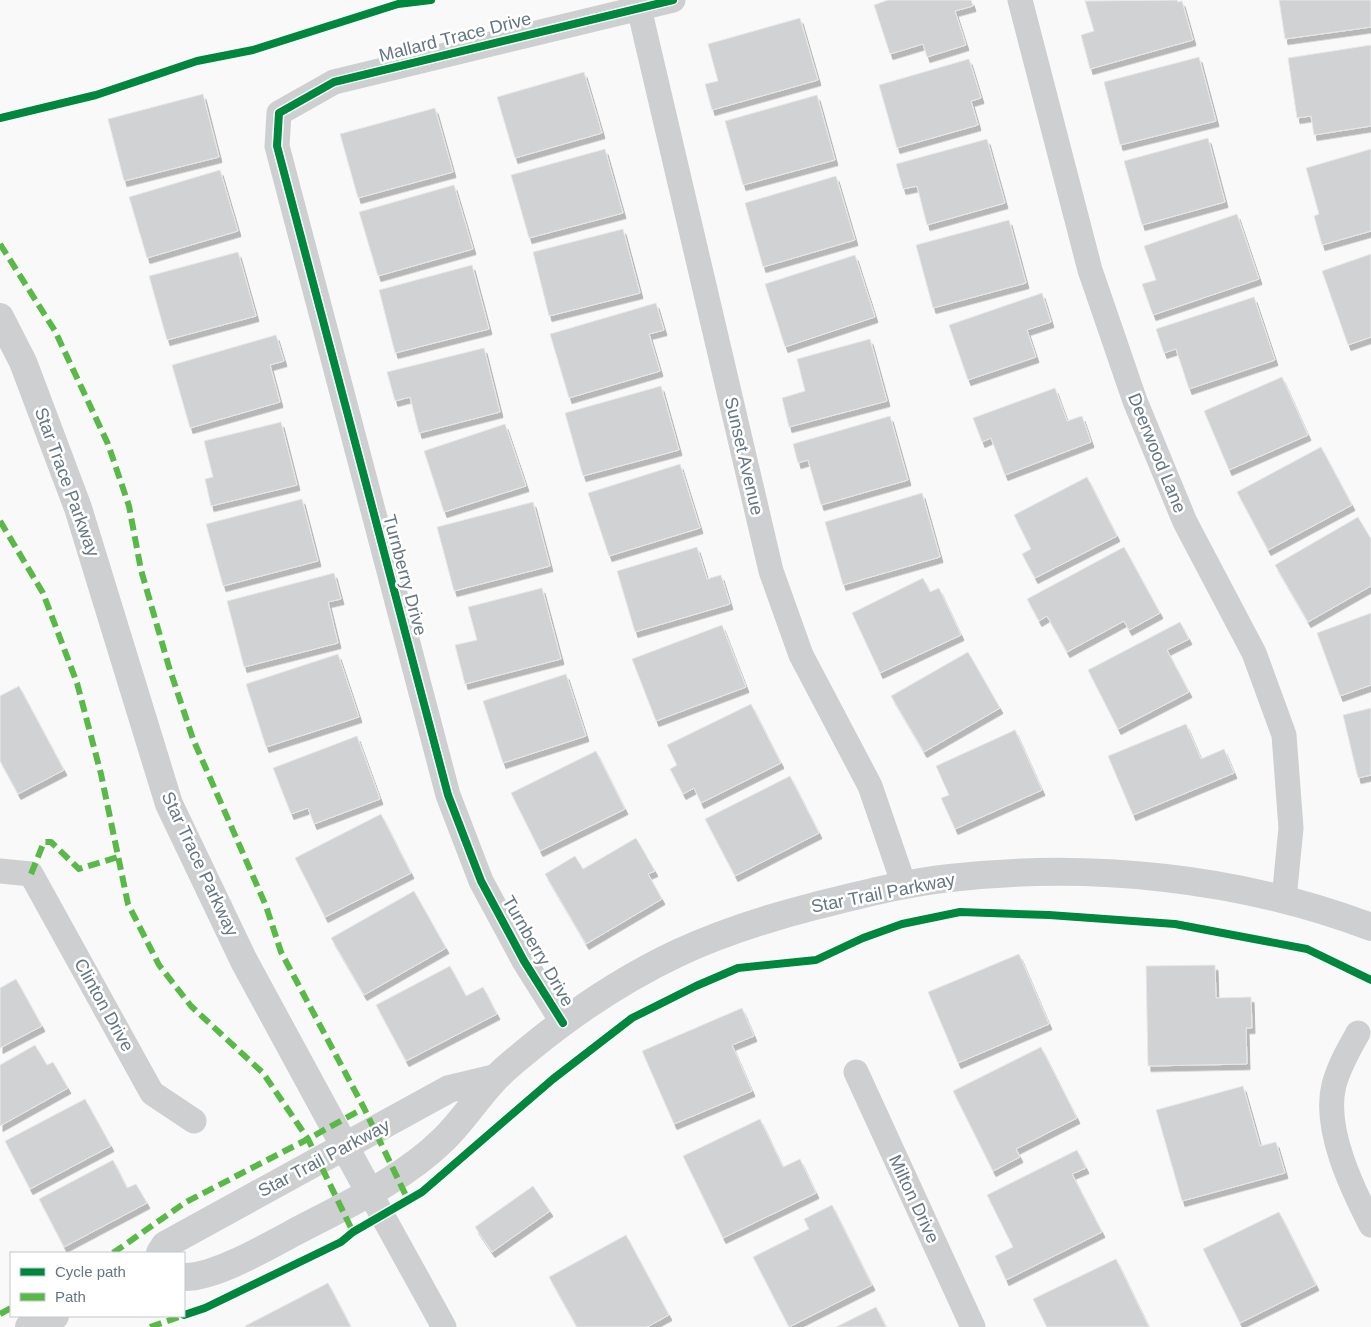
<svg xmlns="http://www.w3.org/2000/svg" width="1371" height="1327" viewBox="0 0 1371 1327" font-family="Arial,sans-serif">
  <defs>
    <filter id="shadow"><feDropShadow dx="3" dy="5.5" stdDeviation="0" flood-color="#0004"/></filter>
  </defs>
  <rect width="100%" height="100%" fill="#f9f9f9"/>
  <g fill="#d0d2d3" stroke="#e8e8e8" filter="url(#shadow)">
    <path d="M 888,0 L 971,0 L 973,6 L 955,11 L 966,45 L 927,57 L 923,44 L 890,54 L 874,5 Z"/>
    <path d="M 1177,0 L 1178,2 L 1182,1 L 1193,40 L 1090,69 L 1081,35 L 1094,31 L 1085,1 Z"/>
    <path d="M 1279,0 L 1371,0 L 1371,27 L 1285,39 Z"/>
    <path d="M 800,18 L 818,80 L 712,110 L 705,84 L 718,81 L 708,44 Z"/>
    <path d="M 1371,45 L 1371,126 L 1314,135 L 1311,116 L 1297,118 L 1288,58 Z"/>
    <path d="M 1199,57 L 1216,121 L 1120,145 L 1104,82 Z"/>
    <path d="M 969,59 L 981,98 L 971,101 L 978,125 L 897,148 L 879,85 Z"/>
    <path d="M 584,72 L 602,133 L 515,158 L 497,97 Z"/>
    <path d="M 203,94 L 219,157 L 124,181 L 108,119 Z"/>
    <path d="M 817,95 L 835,160 L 743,185 L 725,121 Z"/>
    <path d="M 435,108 L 453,172 L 358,198 L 340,134 Z"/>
    <path d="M 1208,138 L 1225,202 L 1142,225 L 1124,161 Z"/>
    <path d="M 987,139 L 1005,203 L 927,225 L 917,186 L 903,189 L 896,164 Z"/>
    <path d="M 605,149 L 623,213 L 529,238 L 511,175 Z"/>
    <path d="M 1371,149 L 1371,231 L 1322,245 L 1314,216 L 1319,214 L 1306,168 Z"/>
    <path d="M 220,170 L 238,231 L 147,258 L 129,197 Z"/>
    <path d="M 836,176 L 855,240 L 763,267 L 745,203 Z"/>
    <path d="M 454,185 L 473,249 L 378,276 L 359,212 Z"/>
    <path d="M 1237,214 L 1259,279 L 1153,315 L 1142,284 L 1156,280 L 1144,246 Z"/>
    <path d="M 1009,220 L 1026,283 L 933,308 L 916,245 Z"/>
    <path d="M 623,229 L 640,293 L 549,316 L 533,252 Z"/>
    <path d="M 238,252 L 256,316 L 167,340 L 149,276 Z"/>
    <path d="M 1371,254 L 1371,337 L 1348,345 L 1322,271 Z"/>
    <path d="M 855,255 L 875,317 L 785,347 L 765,284 Z"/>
    <path d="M 472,265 L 489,329 L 395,353 L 379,290 Z"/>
    <path d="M 1042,293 L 1051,322 L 1027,330 L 1036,357 L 968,380 L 949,325 Z"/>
    <path d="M 1254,297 L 1275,360 L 1189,389 L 1176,349 L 1164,353 L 1156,329 Z"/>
    <path d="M 656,303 L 664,330 L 649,334 L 660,371 L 569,398 L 550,334 Z"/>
    <path d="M 276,335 L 284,361 L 270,365 L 280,402 L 190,428 L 172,365 Z"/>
    <path d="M 870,339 L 887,401 L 789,427 L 782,398 L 805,391 L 797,359 Z"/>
    <path d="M 484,348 L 500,412 L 419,433 L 410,397 L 395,401 L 387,372 Z"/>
    <path d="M 1282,377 L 1308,435 L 1229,470 L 1204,411 Z"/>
    <path d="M 661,386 L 679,450 L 583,476 L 565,413 Z"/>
    <path d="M 1055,388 L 1067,421 L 1082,416 L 1091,442 L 1005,475 L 991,438 L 982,442 L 973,418 Z"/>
    <path d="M 890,416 L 908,480 L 821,505 L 808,460 L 798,463 L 793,444 Z"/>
    <path d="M 281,422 L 297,485 L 211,506 L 205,479 L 213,477 L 204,441 Z"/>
    <path d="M 505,424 L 526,486 L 444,512 L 424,451 Z"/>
    <path d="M 1321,447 L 1352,505 L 1268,550 L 1237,492 Z"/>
    <path d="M 680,464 L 700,528 L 609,556 L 588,493 Z"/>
    <path d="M 1087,477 L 1117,536 L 1035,578 L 1022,554 L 1031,549 L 1014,515 Z"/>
    <path d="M 922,493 L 940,557 L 843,585 L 825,522 Z"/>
    <path d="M 302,499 L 318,561 L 223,586 L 206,524 Z"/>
    <path d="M 533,502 L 550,566 L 454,591 L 437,527 Z"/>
    <path d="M 1358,517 L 1371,539 L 1371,586 L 1308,622 L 1275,565 Z"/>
    <path d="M 697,547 L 707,579 L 721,575 L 730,604 L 635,632 L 617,571 Z"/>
    <path d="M 1124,547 L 1160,613 L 1129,630 L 1124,621 L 1067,652 L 1047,616 L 1039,621 L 1027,599 Z"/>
    <path d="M 334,573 L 341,599 L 328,602 L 338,643 L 244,667 L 227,601 Z"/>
    <path d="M 923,578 L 930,592 L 939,588 L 961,635 L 880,673 L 852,613 Z"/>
    <path d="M 542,588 L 561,659 L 465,684 L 455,645 L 477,640 L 468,607 Z"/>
    <path d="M 1371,613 L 1371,685 L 1340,696 L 1317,633 Z"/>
    <path d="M 1180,622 L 1189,639 L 1167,650 L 1189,692 L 1118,729 L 1088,670 Z"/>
    <path d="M 722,625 L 746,687 L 656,721 L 632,659 Z"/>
    <path d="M 968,652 L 1000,708 L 924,752 L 891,696 Z"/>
    <path d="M 338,654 L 359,717 L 266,747 L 246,684 Z"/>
    <path d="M 566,674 L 586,736 L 503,763 L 483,701 Z"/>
    <path d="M 19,686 L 64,770 L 18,794 L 0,761 L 0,696 Z"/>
    <path d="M 751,704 L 781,763 L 701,803 L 694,788 L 683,794 L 670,769 L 677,765 L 667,745 Z"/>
    <path d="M 1371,708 L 1371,775 L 1358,778 L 1343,715 Z"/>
    <path d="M 1186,724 L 1201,759 L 1224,749 L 1234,773 L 1133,815 L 1108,756 Z"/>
    <path d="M 1015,730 L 1042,790 L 955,829 L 941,798 L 949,795 L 936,766 Z"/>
    <path d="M 357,736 L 380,799 L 314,824 L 308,808 L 291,814 L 273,768 Z"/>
    <path d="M 596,751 L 625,809 L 540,851 L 511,793 Z"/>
    <path d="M 790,776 L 819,833 L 735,876 L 705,819 Z"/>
    <path d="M 381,814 L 411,873 L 325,917 L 295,858 Z"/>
    <path d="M 636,838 L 655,871 L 648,874 L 662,899 L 586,944 L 545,874 L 575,856 L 583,869 Z"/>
    <path d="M 414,891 L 446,948 L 364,995 L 331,938 Z"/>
    <path d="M 1019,954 L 1049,1024 L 958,1063 L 928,992 Z"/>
    <path d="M 1215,965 L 1216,998 L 1251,997 L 1252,1028 L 1246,1028 L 1247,1064 L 1148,1066 L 1146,966 Z"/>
    <path d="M 450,966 L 466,996 L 483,987 L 497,1014 L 406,1061 L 376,1005 Z"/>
    <path d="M 16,979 L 42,1026 L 0,1048 L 0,988 Z"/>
    <path d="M 742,1008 L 754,1036 L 732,1045 L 752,1091 L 674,1124 L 642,1051 Z"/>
    <path d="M 35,1045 L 47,1065 L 53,1062 L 68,1088 L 0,1126 L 0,1065 Z"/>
    <path d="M 1041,1047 L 1077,1118 L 1016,1149 L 1020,1157 L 993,1171 L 953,1091 Z"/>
    <path d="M 1243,1086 L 1260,1146 L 1276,1142 L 1285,1173 L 1182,1201 L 1156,1110 Z"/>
    <path d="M 85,1099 L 111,1146 L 30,1189 L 5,1141 Z"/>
    <path d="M 760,1119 L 783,1167 L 800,1159 L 816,1193 L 723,1238 L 683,1156 Z"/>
    <path d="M 1077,1150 L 1086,1168 L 1072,1174 L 1102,1232 L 1006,1280 L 995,1256 L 1013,1247 L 987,1195 Z"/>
    <path d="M 113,1160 L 127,1188 L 136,1184 L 147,1203 L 64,1247 L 39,1199 Z"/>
    <path d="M 533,1186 L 550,1211 L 492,1252 L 475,1227 Z"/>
    <path d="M 832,1205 L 872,1285 L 789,1327 L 753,1257 L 809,1229 L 804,1219 Z"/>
    <path d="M 1279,1212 L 1316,1285 L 1240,1323 L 1203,1249 Z"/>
    <path d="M 626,1235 L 669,1315 L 647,1327 L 577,1327 L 549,1277 Z"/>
    <path d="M 1116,1259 L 1149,1327 L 1047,1327 L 1033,1299 Z"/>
    <path d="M 328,1283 L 351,1327 L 245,1327 L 245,1326 Z"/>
    <path d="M 876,1307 L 886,1327 L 836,1327 Z"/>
  </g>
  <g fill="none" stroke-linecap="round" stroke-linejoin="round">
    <g stroke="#cecfd0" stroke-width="25">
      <path d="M 1020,0 L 1090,270 L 1135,401 L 1185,522 L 1254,653 L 1284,735 L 1291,828 L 1284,899"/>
      <path d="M 639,8 L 771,571 L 801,655 L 870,786 L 904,885"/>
      <path d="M 0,871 L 31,874 L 152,1093 L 194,1121"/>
      <path d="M 563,1023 L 524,961 L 481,881 L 448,795 L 277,146 L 279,113 L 334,82 L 673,0"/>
      <path d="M 1358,1033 C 1349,1049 1339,1066 1334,1085 C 1323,1128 1352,1188 1371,1225"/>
      <path d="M 856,1072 L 973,1327"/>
      <path d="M 370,1193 L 444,1327"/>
    </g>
    <g stroke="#cecfd0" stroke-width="28">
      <path d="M 0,317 L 23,362 L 78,508 L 169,804 L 244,961 L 370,1193"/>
      <path d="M 160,1253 L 165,1245 L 449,1089 L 495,1078"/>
      <path d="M 184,1277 C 213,1278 265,1248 293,1233 C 344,1206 401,1181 443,1140 C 462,1122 476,1099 494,1080 C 504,1069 517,1059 529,1049 C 574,1012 625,978 678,953 C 721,933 768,918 815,906 C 859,895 904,883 950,878 C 1090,862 1239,877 1371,927"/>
      <path d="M 29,1327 L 55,1316"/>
    </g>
    <g stroke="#58b947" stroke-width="6" stroke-dasharray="12 6" stroke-linecap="butt">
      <path d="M 0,244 L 55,331 L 108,444 L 129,506 L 141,570 L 169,667 L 193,739 L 266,906 L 281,952 L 364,1108 L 408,1200"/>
      <path d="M 0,521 L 43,593 L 77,683 L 101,774 L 128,904 L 159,965 L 191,1006 L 263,1073 L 308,1139 L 353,1232"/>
      <path d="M 31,874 L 44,842 L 51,842 L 79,869 L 118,857"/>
      <path d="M 113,1253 L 186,1202 L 308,1139 L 364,1108"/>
      <path d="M 0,1314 L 11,1308"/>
      <path d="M 150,1327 L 182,1316"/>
    </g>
    <defs>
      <g id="cycleway">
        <path d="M 0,118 L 96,95 L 197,61 L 253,50 L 398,4 L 431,0"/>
        <path d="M 563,1023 L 524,961 L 481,881 L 448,795 L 277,146 L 279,113 L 334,82 L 673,0"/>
        <path d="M 184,1315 L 205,1308 L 341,1242 L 353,1232 L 422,1192 L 553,1079 L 632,1018 L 696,986 L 738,968 L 816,960 L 863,938 L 902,924 L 960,912 L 1049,915 L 1175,924 L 1307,949 L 1371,980"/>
      </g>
    </defs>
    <use href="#cycleway" stroke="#fff" stroke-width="11"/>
    <use href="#cycleway" stroke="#00873e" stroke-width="8"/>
  </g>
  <g text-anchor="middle" stroke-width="5" stroke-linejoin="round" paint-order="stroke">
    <g font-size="18" fill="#657683" stroke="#fff">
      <text transform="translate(455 37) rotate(-14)" y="6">Mallard Trace Drive</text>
      <text transform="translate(1157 453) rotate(68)" y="6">Deerwood Lane</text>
      <text transform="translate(744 456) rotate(77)" y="6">Sunset Avenue</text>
      <text transform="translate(67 482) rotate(70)" y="6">Star Trace Parkway</text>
      <text transform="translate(405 575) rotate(75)" y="6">Turnberry Drive</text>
      <text transform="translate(200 864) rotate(65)" y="6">Star Trace Parkway</text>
      <text transform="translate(883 893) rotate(-11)" y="6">Star Trail Parkway</text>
      <text transform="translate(538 951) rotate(60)" y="6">Turnberry Drive</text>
      <text transform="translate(104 1005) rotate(61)" y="6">Clinton Drive</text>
      <text transform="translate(324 1158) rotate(-28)" y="6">Star Trail Parkway</text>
      <text transform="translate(914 1199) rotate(65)" y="6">Milton Drive</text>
    </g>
  </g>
  <rect x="10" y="1252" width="175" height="65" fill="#ffffff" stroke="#c1c8cd"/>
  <rect x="20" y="1268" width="25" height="8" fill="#00873e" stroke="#c1c8cd"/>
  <text x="55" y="1277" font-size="15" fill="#657683">Cycle path</text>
  <rect x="20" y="1293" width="25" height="8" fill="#58b947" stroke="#c1c8cd"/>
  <text x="55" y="1302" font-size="15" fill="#657683">Path</text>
</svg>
